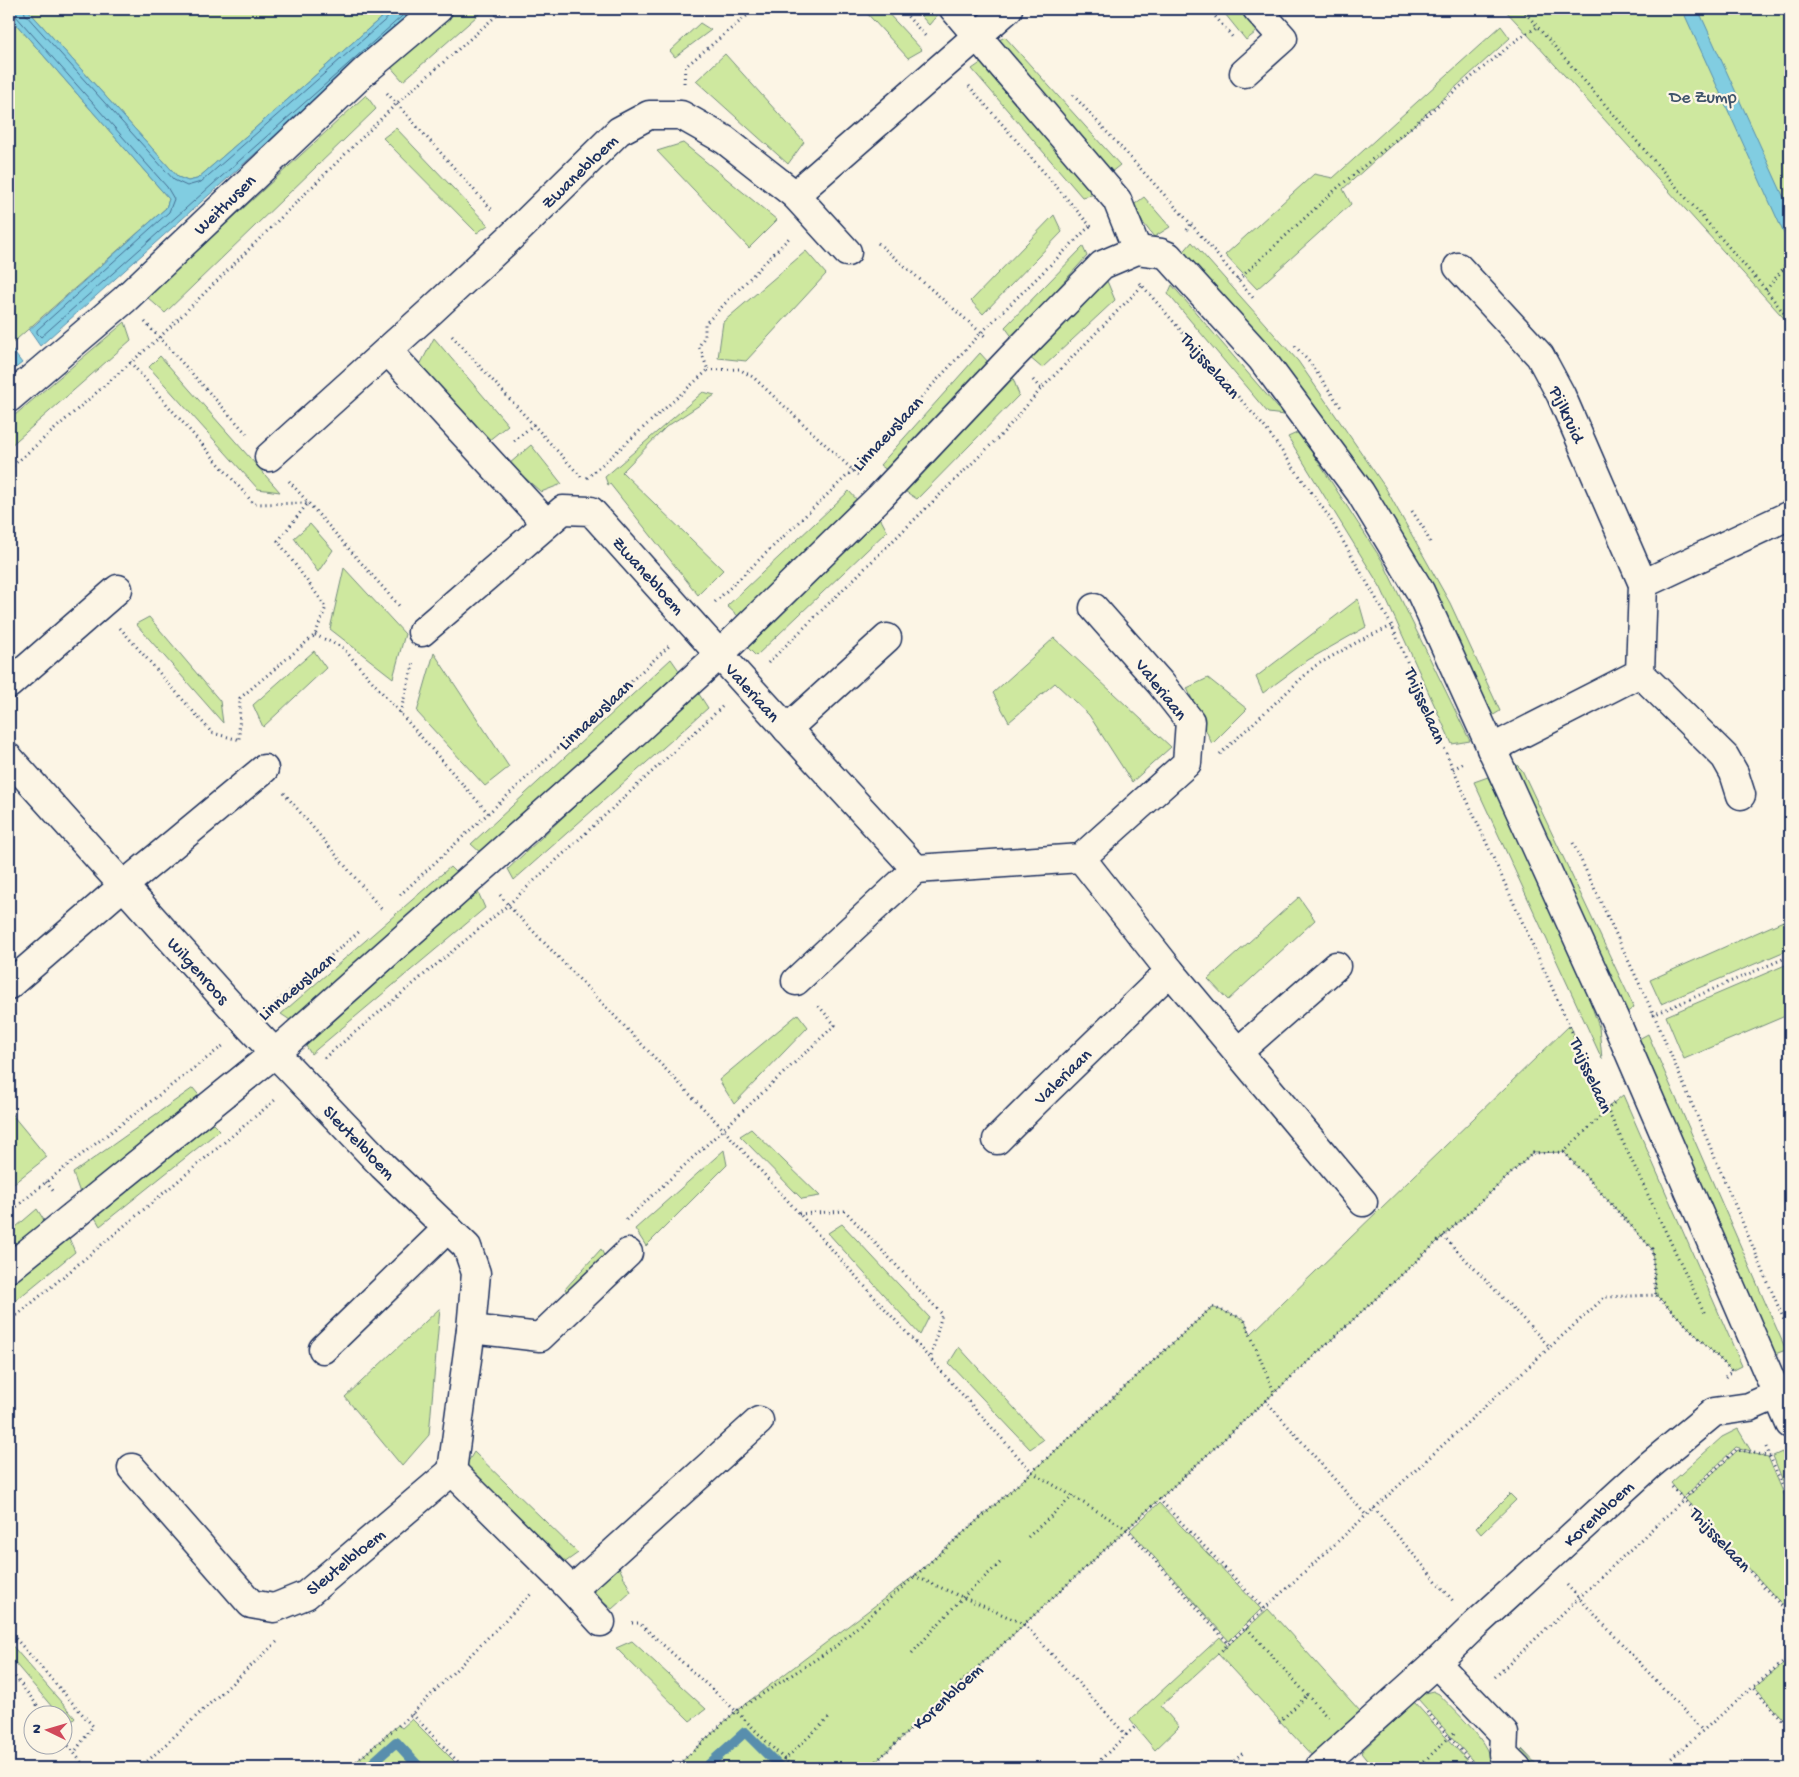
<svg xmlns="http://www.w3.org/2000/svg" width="1799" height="1777" viewBox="0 0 1799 1777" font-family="'Gochi Hand',sans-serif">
  <rect width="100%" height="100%" fill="#fcf5e5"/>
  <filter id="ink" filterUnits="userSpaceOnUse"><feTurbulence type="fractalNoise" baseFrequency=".02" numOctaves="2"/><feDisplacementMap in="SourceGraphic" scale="10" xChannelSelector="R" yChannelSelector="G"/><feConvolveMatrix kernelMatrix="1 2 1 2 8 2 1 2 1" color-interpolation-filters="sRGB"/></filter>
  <g filter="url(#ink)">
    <g fill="#cee89f" stroke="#748c7e">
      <path d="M 27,9 L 391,9 L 197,179 L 188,181 L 178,177 Z"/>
      <path d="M 451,9 L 485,9 L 403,81 L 388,64 Z"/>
      <path d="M 863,9 L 884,9 L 922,50 L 908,58 Z"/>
      <path d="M 915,9 L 935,9 L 939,13 L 929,25 Z"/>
      <path d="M 1221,9 L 1240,9 L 1259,30 L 1246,40 Z"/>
      <path d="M 1504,9 L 1790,9 L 1790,325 L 1518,24 Z"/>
      <path d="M 9,16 L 169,199 L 166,208 L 9,346 Z"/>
      <path d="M 700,23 L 711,30 L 675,57 L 670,51 Z"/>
      <path d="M 1501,26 L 1510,38 L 1343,189 L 1351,204 L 1257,289 L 1225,255 L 1314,174 L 1333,178 Z"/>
      <path d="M 1005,37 L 1120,165 L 1110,173 L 997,41 Z"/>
      <path d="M 725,54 L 804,142 L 788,164 L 696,81 Z"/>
      <path d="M 982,62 L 1096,194 L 1082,197 L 972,69 Z"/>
      <path d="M 366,95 L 376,109 L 165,313 L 147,297 Z"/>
      <path d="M 396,128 L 488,225 L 477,233 L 383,138 Z"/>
      <path d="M 683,143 L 777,220 L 749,248 L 657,151 Z"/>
      <path d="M 1144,197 L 1170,227 L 1154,237 L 1131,207 Z"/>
      <path d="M 1054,215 L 1062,232 L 983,314 L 971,301 Z"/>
      <path d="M 1192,242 L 1298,361 L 1385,487 L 1450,603 L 1500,711 L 1487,719 L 1427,588 L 1181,255 Z"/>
      <path d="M 1083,247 L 1087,256 L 1013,338 L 1005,327 Z"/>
      <path d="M 806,251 L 826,274 L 746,361 L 718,358 L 723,322 Z"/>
      <path d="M 1107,281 L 1115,300 L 1042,368 L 1029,357 Z"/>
      <path d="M 1172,285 L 1284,415 L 1268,413 L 1168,294 Z"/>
      <path d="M 125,322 L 131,340 L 9,447 L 9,420 Z"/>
      <path d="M 434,338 L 508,425 L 488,441 L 419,367 Z"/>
      <path d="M 980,353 L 989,363 L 888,471 L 880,465 Z"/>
      <path d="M 160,356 L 280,492 L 258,489 L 149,367 Z"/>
      <path d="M 1013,378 L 1019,395 L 917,499 L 903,490 Z"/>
      <path d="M 703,392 L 715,395 L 666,427 L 622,472 L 723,570 L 698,595 L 610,484 L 608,485 L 605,477 Z"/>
      <path d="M 1299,432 L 1383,562 L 1470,741 L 1452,744 L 1381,588 L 1288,437 Z"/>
      <path d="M 531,445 L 562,484 L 541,492 L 509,464 Z"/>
      <path d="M 849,491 L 858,501 L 738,616 L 727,606 Z"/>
      <path d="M 880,518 L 887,531 L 756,656 L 747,647 Z"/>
      <path d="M 310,524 L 333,550 L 318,572 L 294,538 Z"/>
      <path d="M 344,568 L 405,634 L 393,678 L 330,629 Z"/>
      <path d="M 1358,599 L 1366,627 L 1308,660 L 1263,693 L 1256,677 Z"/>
      <path d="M 149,617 L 220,701 L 223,723 L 136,624 Z"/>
      <path d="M 1054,638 L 1171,747 L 1132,782 L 1089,715 L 1055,683 L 1009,722 L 993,693 Z"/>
      <path d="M 314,651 L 326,668 L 263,727 L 253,705 Z"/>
      <path d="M 434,653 L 509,767 L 485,786 L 417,712 Z"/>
      <path d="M 671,659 L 685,679 L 483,855 L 471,844 Z"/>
      <path d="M 1208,678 L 1247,709 L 1212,744 L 1187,688 Z"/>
      <path d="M 697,691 L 708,708 L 514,880 L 508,869 Z"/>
      <path d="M 1510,758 L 1522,770 L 1634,1007 L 1625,1014 Z"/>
      <path d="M 1488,777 L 1577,964 L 1599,1027 L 1602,1059 L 1474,782 Z"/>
      <path d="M 450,867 L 457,874 L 290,1020 L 281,1014 Z"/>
      <path d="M 478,892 L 485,908 L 311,1054 L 306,1046 Z"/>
      <path d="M 1299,897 L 1315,920 L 1228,1000 L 1208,979 Z"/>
      <path d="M 1790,918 L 1790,949 L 1661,1004 L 1650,980 Z"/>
      <path d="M 1790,963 L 1790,1014 L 1684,1059 L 1666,1016 Z"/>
      <path d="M 798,1014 L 808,1027 L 734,1104 L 719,1080 Z"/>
      <path d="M 1570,1025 L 1606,1109 L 1623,1095 L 1742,1366 L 1732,1371 L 1656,1295 L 1652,1249 L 1564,1152 L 1533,1153 L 869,1768 L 675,1768 L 736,1711 L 914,1576 L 1032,1472 L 1212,1307 L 1244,1319 L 1251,1334 Z"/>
      <path d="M 1648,1034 L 1786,1350 L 1775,1354 L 1637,1040 Z"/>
      <path d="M 193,1088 L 202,1099 L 80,1193 L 73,1173 Z"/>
      <path d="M 9,1111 L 47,1157 L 9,1187 Z"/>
      <path d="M 212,1122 L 220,1130 L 100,1226 L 93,1214 Z"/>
      <path d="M 751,1129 L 820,1196 L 802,1199 L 740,1136 Z"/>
      <path d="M 724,1150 L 727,1165 L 646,1246 L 635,1229 Z"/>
      <path d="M 37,1209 L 47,1225 L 9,1256 L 9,1233 Z"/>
      <path d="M 842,1224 L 929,1317 L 920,1335 L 828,1233 Z"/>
      <path d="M 69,1238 L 75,1252 L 9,1306 L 9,1285 Z"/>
      <path d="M 601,1249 L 606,1260 L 569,1296 L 565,1289 Z"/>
      <path d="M 440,1308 L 429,1435 L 402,1466 L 345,1397 Z"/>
      <path d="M 959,1347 L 1043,1440 L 1030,1449 L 949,1363 Z"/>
      <path d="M 1738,1429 L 1751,1451 L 1736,1447 L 1683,1498 L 1671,1483 L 1722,1437 Z"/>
      <path d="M 1738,1450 L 1768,1457 L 1790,1508 L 1790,1613 L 1685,1499 Z"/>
      <path d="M 474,1452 L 578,1553 L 564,1563 L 466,1465 Z"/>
      <path d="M 1782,1452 L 1790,1472 L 1790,1499 L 1773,1456 Z"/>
      <path d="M 1510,1494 L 1516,1500 L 1481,1534 L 1476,1528 Z"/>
      <path d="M 1159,1503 L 1261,1609 L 1229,1641 L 1130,1530 Z"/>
      <path d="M 618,1565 L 631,1592 L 612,1609 L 591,1593 Z"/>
      <path d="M 1268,1609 L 1360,1711 L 1339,1731 L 1346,1741 L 1316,1760 L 1218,1654 L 1161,1706 L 1179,1727 L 1155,1750 L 1130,1720 L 1220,1637 L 1227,1645 L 1223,1650 Z"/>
      <path d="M 632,1641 L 706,1709 L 690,1721 L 616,1648 Z"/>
      <path d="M 9,1642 L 75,1718 L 68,1726 L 63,1720 L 62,1714 L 58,1714 L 9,1656 Z"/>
      <path d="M 1790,1659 L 1790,1726 L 1755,1687 Z"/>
      <path d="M 1433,1691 L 1439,1694 C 1455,1712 1488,1739 1491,1763 L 1486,1768 L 1479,1768 L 1418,1699 L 1425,1693 Z"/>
      <path d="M 1414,1702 L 1474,1768 L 1374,1768 L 1361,1752 Z"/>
      <path d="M 412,1719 L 461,1768 L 349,1768 L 398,1725 L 402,1728 Z"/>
      <path d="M 1522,1749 L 1540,1768 L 1518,1768 L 1511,1760 Z"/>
    </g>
    <g fill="#81cde1" stroke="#588ead">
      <path d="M 9,9 L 27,9 L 178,177 L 188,181 L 197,179 L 391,9 L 417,9 L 40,346 L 29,330 L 166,208 L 169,199 L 9,16 Z"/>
      <path d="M 1682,9 L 1698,9 L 1790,211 L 1790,247 Z"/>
      <path d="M 9,346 L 22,363 L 9,373 Z"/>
    </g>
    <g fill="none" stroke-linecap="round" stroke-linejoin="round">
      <g stroke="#446e92" stroke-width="1">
        <path d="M 24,9 L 25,14 L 174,180 L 187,186 L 201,182 L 391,15 L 393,9"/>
        <path d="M 9,13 L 15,15 L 167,187 L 174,199 L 169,212 L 37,330 L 37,333 L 41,337 L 410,9"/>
      </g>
      <g stroke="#588ead" stroke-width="10">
        <path d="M 367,1768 L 396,1742 L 420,1768"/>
        <path d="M 705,1768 L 745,1732 L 781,1768"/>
      </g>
      <defs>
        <path id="pedestrian" d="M 471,1329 L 540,1337 L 628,1253"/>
        <g id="minor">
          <path d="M 954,9 L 1117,200 L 1137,250"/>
          <path d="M 1244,73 L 1283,38 L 1257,9"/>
          <path d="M 795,195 L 1008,9"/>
          <path d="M 1458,267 L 1540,356 L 1561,395 L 1643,584 L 1640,673 L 1491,749"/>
          <path d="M 388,351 L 546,523"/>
          <path d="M 9,398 L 124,300 L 366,70 L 438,9"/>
          <path d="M 269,457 L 429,313 L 514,234 L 619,131 L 649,115 L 681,115 L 725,140 L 795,195 L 847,252"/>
          <path d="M 1643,584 L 1790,515"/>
          <path d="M 422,632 L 563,510 L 591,511 L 746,684 L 916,869 L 1081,858 L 1187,763 L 1190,721 L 1161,684 L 1094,608"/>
          <path d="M 1640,673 L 1725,757 L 1734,773 L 1741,795"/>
          <path d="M 9,684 L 118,589"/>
          <path d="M 787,729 L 887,638"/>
          <path d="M 9,758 L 249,1026 L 383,1166 L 467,1247 L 476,1273 L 471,1329 L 452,1471 L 306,1595 L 274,1608 L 251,1604 L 132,1468"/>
          <path d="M 1081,858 L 1170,971 L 1363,1202"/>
          <path d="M 796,981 L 916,869"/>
          <path d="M 9,985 L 123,886 L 264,769"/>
          <path d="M 1238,1052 L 1336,966"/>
          <path d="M 997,1140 L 1036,1101 L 1170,971"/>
          <path d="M 323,1349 L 448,1228"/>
          <path d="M 452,1471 L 572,1590 L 601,1622"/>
          <path d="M 572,1590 L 759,1421"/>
          <path d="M 1436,1663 L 1504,1734 L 1503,1754 L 1517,1768"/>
          <path d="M 1320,1767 L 1436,1663 L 1475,1625 L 1650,1465 L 1714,1412 L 1749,1407 L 1790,1389"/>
        </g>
        <path id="tertiary" d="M 9,1268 L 275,1053 L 622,744 L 719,655 L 880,497 L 1012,357 L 1102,265 L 1137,250 L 1161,253 L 1168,256 L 1261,358 L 1360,492 L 1420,591 L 1620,1031 L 1790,1424"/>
      </defs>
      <use href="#pedestrian" stroke="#1b2f5e" stroke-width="31"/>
      <use href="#minor" stroke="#1b2f5e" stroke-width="31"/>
      <use href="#tertiary" stroke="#1b2f5e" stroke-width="31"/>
      <g stroke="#1b2f5e" stroke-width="3" stroke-dasharray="1 4" stroke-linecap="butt">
        <path d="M 901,9 L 927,38"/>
        <path d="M 1209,9 L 1234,39"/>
        <path d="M 1522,9 L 1766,290 L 1790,321"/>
        <path d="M 684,83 L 685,67 L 755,9"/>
        <path d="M 969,86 L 1093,229"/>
        <path d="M 387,93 L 493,211"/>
        <path d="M 1073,95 L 1191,224 L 1254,299"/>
        <path d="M 1187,230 L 1191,224"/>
        <path d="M 878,243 L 986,337"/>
        <path d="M 1238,280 L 1335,190 L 1518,39 L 1539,26"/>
        <path d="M 1140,283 L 1266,429 L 1329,517 L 1392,626 L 1453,769 L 1607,1109 L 1705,1314"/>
        <path d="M 1766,290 L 1783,269 L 1790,257"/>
        <path d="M 145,322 L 247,434"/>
        <path d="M 452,336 L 583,479"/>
        <path d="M 1295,346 L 1311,364 L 1342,409"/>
        <path d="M 130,362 L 254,504 L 308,503 L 278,541 L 326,607 L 315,635 L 240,698 L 239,739"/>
        <path d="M 708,370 L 739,369 L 753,377 L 858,475"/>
        <path d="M 1033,380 L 1041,389"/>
        <path d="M 514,441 L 534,424"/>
        <path d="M 9,469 L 160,337 L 396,104 L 504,9"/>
        <path d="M 587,478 L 708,370 L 699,346 L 705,336 L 705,324 L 791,236"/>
        <path d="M 289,481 L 401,608"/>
        <path d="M 1412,511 L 1424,529 L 1430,542"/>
        <path d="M 715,602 L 853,470 L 981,333 L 1090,226"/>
        <path d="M 120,628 L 212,733 L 240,740"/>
        <path d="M 315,635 L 342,647 L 488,813"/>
        <path d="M 768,663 L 1003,433 L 1041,389 L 1144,284"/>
        <path d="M 400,713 L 414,662"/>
        <path d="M 1220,754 L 1315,666 L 1361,640 L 1392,626"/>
        <path d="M 1453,769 L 1464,763"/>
        <path d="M 284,793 L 383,911"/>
        <path d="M 1573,843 L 1654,1015 L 1790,1334"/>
        <path d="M 400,895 L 669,646"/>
        <path d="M 500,895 L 508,905 L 724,1130 L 1032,1472 L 1127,1529 L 1229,1644"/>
        <path d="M 274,1004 L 360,931"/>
        <path d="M 1653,1015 L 1790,956"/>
        <path d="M 324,1058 L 508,905 L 724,705"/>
        <path d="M 1564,1152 L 1652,1249 L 1656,1295"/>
        <path d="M 46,1182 L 54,1192"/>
        <path d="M 9,1213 L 46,1182 L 224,1045"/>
        <path d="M 799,1214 L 845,1211 L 942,1314 L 930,1360"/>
        <path d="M 626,1220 L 835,1025 L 817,1004"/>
        <path d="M 1443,1236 L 1550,1347 L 1605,1297 L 1656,1295 L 1732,1371 L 1725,1377"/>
        <path d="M 9,1322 L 275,1100"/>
        <path d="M 1265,1400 L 1366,1515"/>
        <path d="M 1766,1447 L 1790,1503"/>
        <path d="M 1672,1487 L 1790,1615"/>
        <path d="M 1159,1499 L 1264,1609 L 1246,1627"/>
        <path d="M 1374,1508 L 1454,1602"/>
        <path d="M 1028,1537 L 1073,1496"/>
        <path d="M 914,1576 L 1024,1624 L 1126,1735 L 1092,1768"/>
        <path d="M 1567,1585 L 1703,1731"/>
        <path d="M 1264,1609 L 1550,1347"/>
        <path d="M 632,1623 L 639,1623 L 736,1711 L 793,1768"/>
        <path d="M 9,1631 L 93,1726 L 74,1753"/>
        <path d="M 912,1653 L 962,1598 L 1001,1562"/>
        <path d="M 1218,1654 L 1246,1627 L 1328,1718"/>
        <path d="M 1790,1657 L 1753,1687 L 1790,1728"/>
        <path d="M 9,1669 L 44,1714"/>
        <path d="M 1495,1677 L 1737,1449 L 1771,1457"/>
        <path d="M 1427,1712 L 1471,1762"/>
        <path d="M 412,1714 L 464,1768"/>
        <path d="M 1279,1722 L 1308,1695"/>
        <path d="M 1126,1735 L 1136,1726"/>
        <path d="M 62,1738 L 86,1768"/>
        <path d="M 784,1760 L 830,1717"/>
        <path d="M 140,1768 L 279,1640"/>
        <path d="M 349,1768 L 412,1714 L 531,1594"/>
        <path d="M 675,1768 L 736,1711 L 835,1647 L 1032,1472 L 1212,1307 L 1244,1319 L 1274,1392"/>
        <path d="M 869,1768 L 1533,1153 L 1564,1152 L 1615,1102"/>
        <path d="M 1227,1768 L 1245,1751"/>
        <path d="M 1417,1768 L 1456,1731"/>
        <path d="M 1660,1768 L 1753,1687"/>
      </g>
      <use href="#pedestrian" stroke="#fcf5e5" stroke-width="28"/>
      <use href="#minor" stroke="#fcf5e5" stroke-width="28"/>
      <use href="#tertiary" stroke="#fcf5e5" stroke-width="28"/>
    </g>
  </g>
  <g text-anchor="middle" stroke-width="4.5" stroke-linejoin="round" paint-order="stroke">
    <g font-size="18" fill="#3f546b" stroke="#fcf5e5">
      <text x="1703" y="102">De Zump</text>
    </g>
    <g font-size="18" fill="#1b2f5e" stroke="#fcf5e5">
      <text transform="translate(579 171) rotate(-44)" y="6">Zwanebloem</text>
      <text transform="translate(224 204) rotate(-44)" y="6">Weithusen</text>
      <text transform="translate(1211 365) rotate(49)" y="6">Thijsselaan</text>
      <text transform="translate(1568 414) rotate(65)" y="6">Pijlkruid</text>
      <text transform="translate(887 433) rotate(-47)" y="6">Linnaeuslaan</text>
      <text transform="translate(649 575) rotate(48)" y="6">Zwanebloem</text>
      <text transform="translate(1162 689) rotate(52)" y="6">Valeriaan</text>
      <text transform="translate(753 692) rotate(48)" y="6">Valeriaan</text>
      <text transform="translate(1426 705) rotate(67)" y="6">Thijsselaan</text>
      <text transform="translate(595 714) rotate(-43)" y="6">Linnaeuslaan</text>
      <text transform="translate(199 970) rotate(48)" y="6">Wilgenroos</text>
      <text transform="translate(296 986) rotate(-40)" y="6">Linnaeuslaan</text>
      <text transform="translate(1592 1075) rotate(66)" y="6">Thijsselaan</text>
      <text transform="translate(1062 1076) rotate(-44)" y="6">Valeriaan</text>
      <text transform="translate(360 1142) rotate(46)" y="6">Sleutelbloem</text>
      <text transform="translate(1598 1513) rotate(-43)" y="6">Korenbloem</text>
      <text transform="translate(1721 1539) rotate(47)" y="6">Thijsselaan</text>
      <text transform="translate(345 1561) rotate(-39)" y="6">Sleutelbloem</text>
      <text transform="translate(947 1696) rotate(-43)" y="6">Korenbloem</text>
    </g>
  </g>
  <rect width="1799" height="1777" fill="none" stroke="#fcf5e5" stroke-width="30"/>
  <rect x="15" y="15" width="1769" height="1747" fill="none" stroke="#1b2f5e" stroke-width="2" filter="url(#ink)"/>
  <g transform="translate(48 1730) rotate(275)"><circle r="24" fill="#fcf5e5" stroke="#a2a6af"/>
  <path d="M0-4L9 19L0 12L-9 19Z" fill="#d1495b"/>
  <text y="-8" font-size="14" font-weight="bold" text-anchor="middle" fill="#1b2f5e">N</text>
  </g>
</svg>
